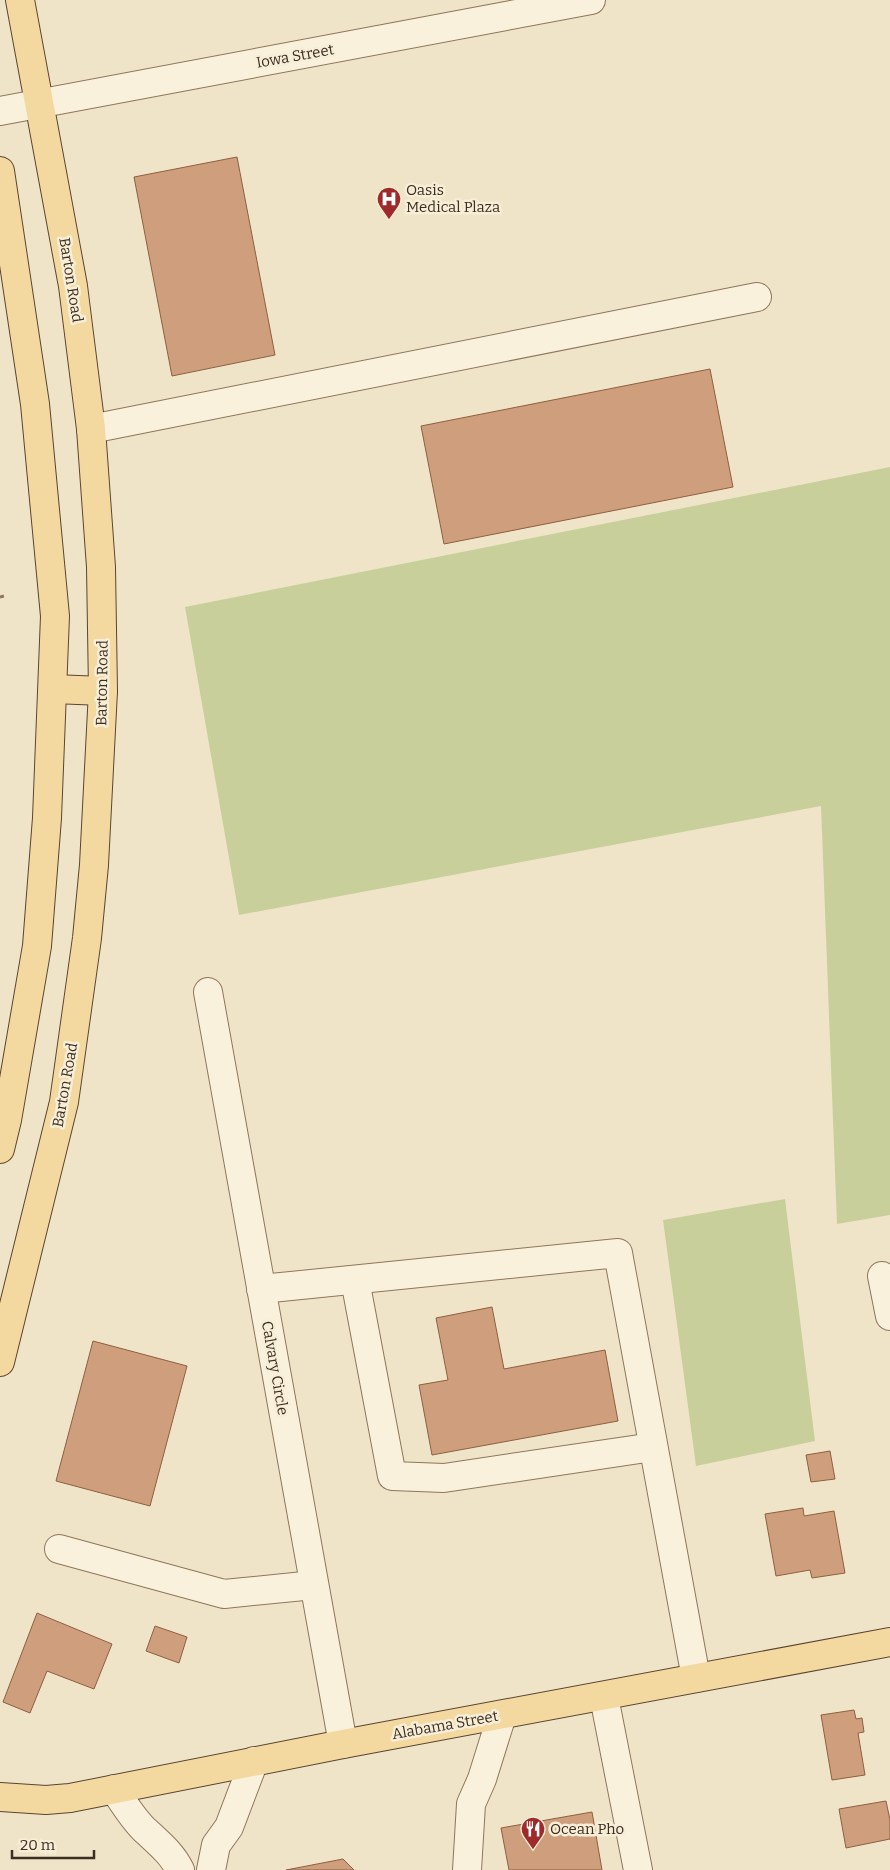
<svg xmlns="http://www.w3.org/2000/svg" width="890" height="1870" viewBox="0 0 890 1870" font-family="Bitter,serif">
  <rect width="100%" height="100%" fill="#f0e4c8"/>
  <g fill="#c9cf9b">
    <path d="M 890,467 L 890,1215 L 837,1224 L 821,806 L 239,915 L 185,607 Z"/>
    <path d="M 785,1199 L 815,1441 L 696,1466 L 663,1220 Z"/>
  </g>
  <g fill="#cf9f7d" stroke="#8d5f41">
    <path d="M 237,157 L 275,355 L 172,376 L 134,177 Z"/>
    <path d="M 710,369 L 733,487 L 444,544 L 421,426 Z"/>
    <path d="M 492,1307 L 504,1369 L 605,1350 L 618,1421 L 432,1455 L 419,1385 L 448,1380 L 436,1318 Z"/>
    <path d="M 93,1341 L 187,1366 L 150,1506 L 56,1481 Z"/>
    <path d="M 830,1451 L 835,1479 L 811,1482 L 806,1455 Z"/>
    <path d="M 803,1508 L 804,1516 L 834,1511 L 845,1573 L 812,1578 L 810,1570 L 776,1576 L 765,1514 Z"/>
    <path d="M 37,1613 L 112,1644 L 94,1689 L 47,1671 L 30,1713 L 3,1702 Z"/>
    <path d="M 155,1626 L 187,1637 L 179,1663 L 146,1651 Z"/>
    <path d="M 854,1710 L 856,1719 L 862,1718 L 864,1732 L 858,1733 L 865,1775 L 832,1780 L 821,1715 Z"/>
    <path d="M 886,1801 L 890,1820 L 890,1839 L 846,1848 L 839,1809 Z"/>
    <path d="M 592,1812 L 602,1870 L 509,1870 L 501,1828 Z"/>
    <path d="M 343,1859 L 354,1870 L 286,1870 Z"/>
  </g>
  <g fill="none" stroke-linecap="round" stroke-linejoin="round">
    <defs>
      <g id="minor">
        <path d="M 0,111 L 591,0"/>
        <path d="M 91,429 L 757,297"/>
        <path d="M 208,992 L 343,1744"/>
        <path d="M 882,1276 L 890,1316"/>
        <path d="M 355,1280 L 392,1476 L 444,1478 L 653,1447"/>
        <path d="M 261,1289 L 618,1253 L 696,1678"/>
        <path d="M 59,1549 L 224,1594 L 314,1585"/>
        <path d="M 604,1697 L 638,1870"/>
        <path d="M 114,1789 C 124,1803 134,1821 147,1832 C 160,1844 172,1854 180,1870"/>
        <path d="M 211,1870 L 216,1845 L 229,1827 L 254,1761"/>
        <path d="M 467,1870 L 471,1804 L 482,1779 L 502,1715"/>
      </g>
      <g id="major">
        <path d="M 0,171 L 35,404 L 55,616 L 47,818 L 37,946 L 7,1120 L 0,1149"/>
        <path d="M 53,689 L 103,691"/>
        <path d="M 0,1362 L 64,1102 L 87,938 L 94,865 L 103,691 L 101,567 L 91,429 L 73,286 L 20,0"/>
        <path d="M 0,1797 L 46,1800 L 70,1798 L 343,1744 L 890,1642"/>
      </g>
    </defs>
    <use href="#minor" stroke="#8d765c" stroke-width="30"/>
    <use href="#major" stroke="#5b4430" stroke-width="30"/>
    <path stroke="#8d765c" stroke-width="3" stroke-dasharray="4 2.5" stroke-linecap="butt" d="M 0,597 L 4,596"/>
    <use href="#minor" stroke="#faf1dc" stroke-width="28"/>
    <use href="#major" stroke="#f3d9a0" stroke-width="28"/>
  </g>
  <defs>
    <symbol id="hospital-pin" viewBox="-11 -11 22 30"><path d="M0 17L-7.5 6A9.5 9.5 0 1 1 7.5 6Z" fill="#9e2a2b" stroke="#f7eed8"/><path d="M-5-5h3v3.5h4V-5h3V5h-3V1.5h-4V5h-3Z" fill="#fff"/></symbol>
    <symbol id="restaurant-pin" viewBox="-11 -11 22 30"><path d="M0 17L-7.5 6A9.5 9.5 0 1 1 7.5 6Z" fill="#9e2a2b" stroke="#f7eed8"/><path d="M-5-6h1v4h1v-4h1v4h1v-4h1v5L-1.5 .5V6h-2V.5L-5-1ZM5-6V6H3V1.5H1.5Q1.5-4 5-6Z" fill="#fff"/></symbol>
  </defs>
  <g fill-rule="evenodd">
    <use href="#hospital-pin" x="375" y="185" width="28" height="38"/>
    <use href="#restaurant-pin" x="519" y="1815" width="28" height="38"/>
  </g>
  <g text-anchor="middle" stroke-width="5" stroke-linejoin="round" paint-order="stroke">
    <g font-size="15" fill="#3d2e20" stroke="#f7eed8">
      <text transform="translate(295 56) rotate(-10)" y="5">Iowa Street</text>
      <text transform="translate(71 280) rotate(81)" y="5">Barton Road</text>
      <text transform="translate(102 683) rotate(-89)" y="5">Barton Road</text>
      <text transform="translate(65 1085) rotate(-80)" y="5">Barton Road</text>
      <text transform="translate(275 1368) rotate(80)" y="5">Calvary Circle</text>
      <text transform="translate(445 1725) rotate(-10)" y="5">Alabama Street</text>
    </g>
    <g font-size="15" fill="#3d2e20" stroke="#f7eed8" text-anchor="start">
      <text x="406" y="195">Oasis<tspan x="406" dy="17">Medical Plaza</tspan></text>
      <text x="550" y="1834">Ocean Pho</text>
    </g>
  </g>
  <path d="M12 1850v8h82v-8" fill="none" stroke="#3d2e20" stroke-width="2.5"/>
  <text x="20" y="1850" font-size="15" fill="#3d2e20" stroke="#f7eed8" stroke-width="4" paint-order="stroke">20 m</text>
</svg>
